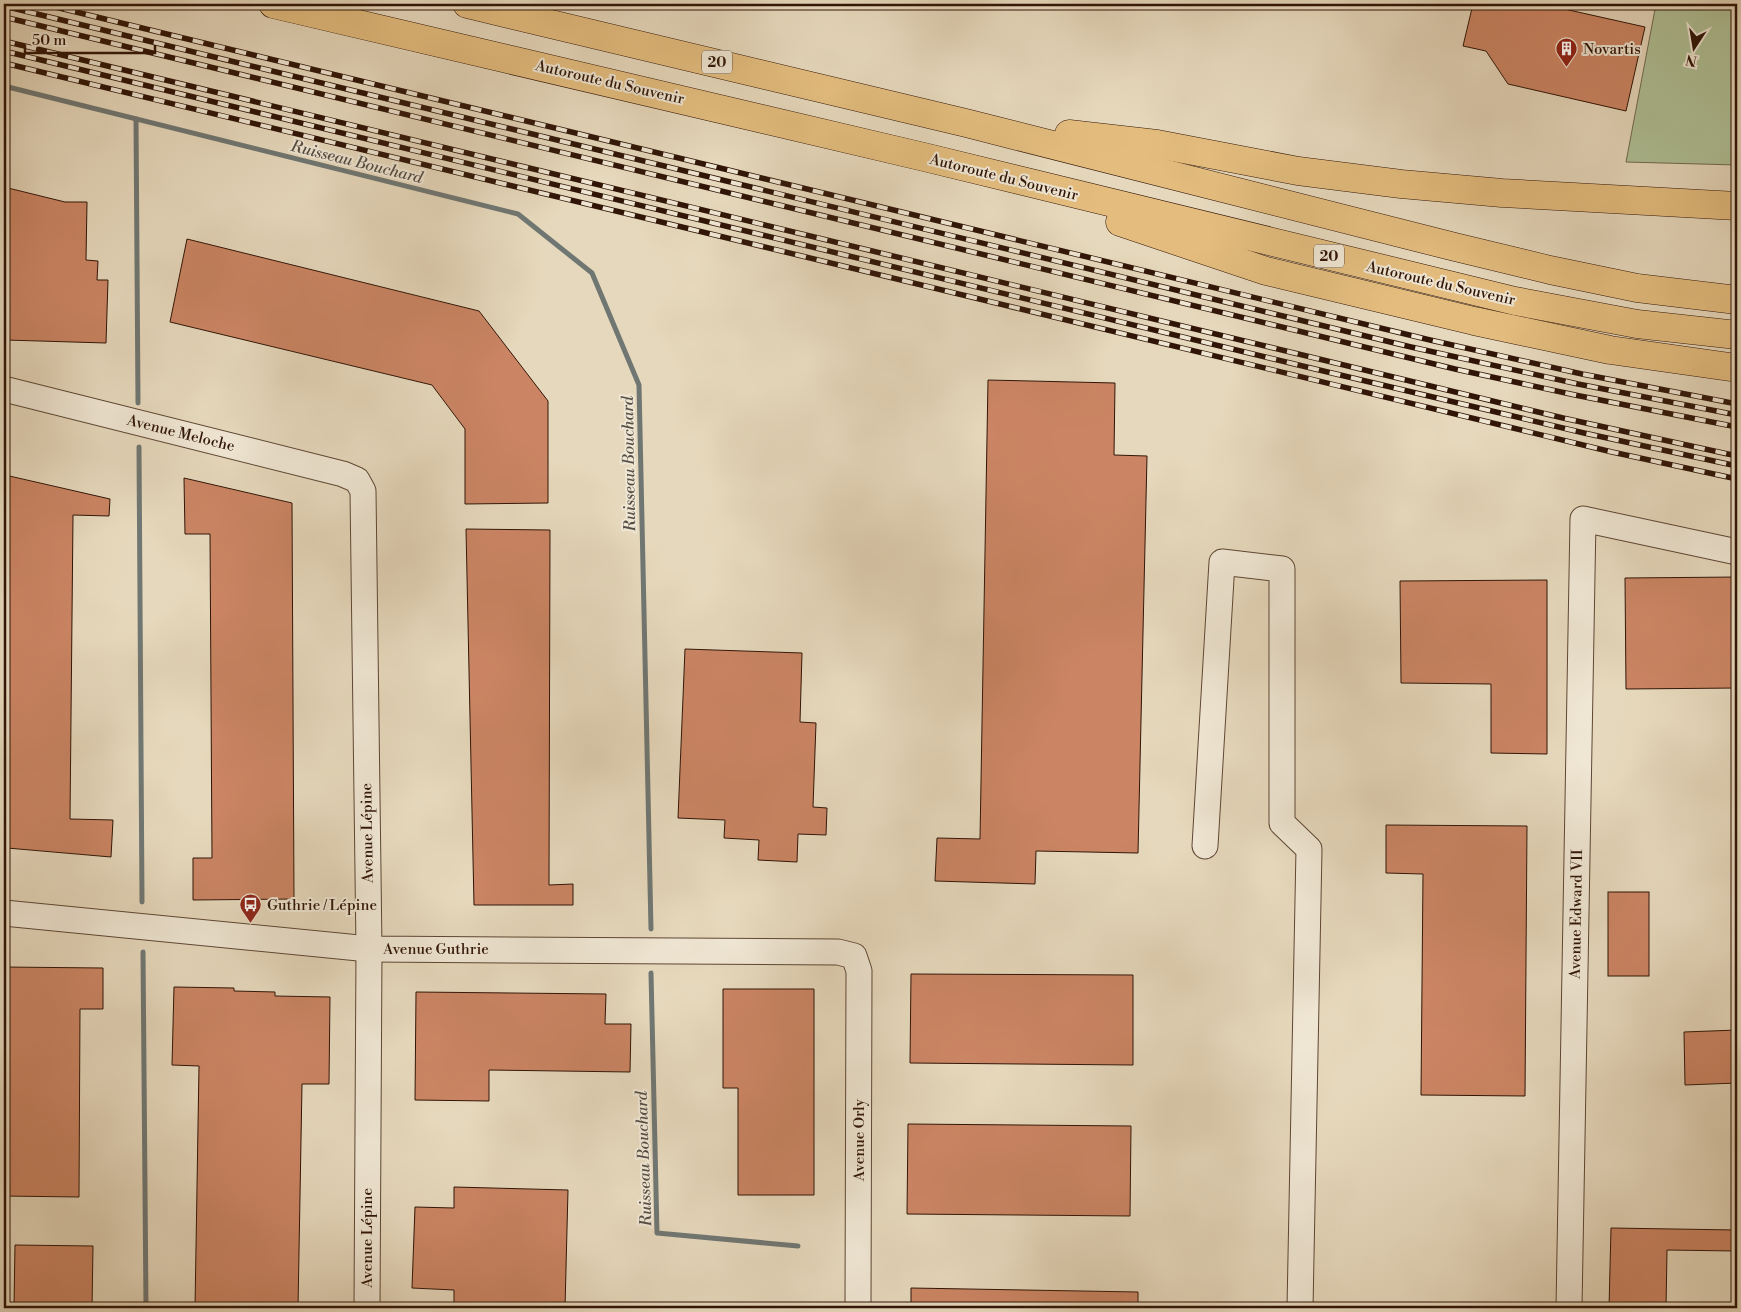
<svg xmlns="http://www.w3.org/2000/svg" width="1741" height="1312" viewBox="0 0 1741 1312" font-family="'Libre Bodoni',serif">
  <rect width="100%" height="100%" fill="#e6d8bc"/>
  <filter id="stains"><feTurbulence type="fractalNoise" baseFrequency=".004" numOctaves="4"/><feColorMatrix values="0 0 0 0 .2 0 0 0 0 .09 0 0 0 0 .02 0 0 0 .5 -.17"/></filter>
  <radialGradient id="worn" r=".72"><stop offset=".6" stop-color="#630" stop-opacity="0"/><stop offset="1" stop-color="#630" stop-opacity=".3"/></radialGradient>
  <path fill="#afc096" stroke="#706a4e" d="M 1656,4 L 1737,4 L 1737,165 L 1626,162 Z"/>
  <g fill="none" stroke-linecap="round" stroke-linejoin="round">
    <g stroke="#707773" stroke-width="5">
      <path d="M 4,86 L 518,214 L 592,273 L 639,385 L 651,929"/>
      <path d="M 136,119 L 138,403"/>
      <path d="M 139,447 L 142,902"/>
      <path d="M 143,952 L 146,1308"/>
      <path d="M 651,973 L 657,1233 L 798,1246"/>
    </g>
  </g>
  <g fill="#cb8564" stroke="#301507">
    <path d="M 1473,4 L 1542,4 L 1645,27 L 1626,111 L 1508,84 L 1486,51 L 1463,46 Z"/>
    <path d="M 4,187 L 65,202 L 87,202 L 86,260 L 98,261 L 97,280 L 108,280 L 106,343 L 6,340 L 7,330 L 4,330 Z"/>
    <path d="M 187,239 L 479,311 L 548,401 L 548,503 L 465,504 L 465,429 L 432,385 L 170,322 Z"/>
    <path d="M 988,380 L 1115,383 L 1114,455 L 1147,456 L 1138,853 L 1036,851 L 1035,884 L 935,881 L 937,838 L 980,839 Z"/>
    <path d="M 5,475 L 110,499 L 109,516 L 73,515 L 70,819 L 113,820 L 111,857 L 7,848 Z"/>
    <path d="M 184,478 L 292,503 L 294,899 L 193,900 L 193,858 L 212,858 L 210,534 L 185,534 Z"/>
    <path d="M 466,529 L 550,530 L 549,885 L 573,884 L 573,905 L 474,905 Z"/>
    <path d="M 1737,577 L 1737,688 L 1626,689 L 1625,578 Z"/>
    <path d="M 1547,580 L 1547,754 L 1491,753 L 1491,684 L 1401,683 L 1400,581 Z"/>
    <path d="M 685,649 L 802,653 L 800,722 L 816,723 L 813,807 L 827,808 L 826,835 L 798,834 L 797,862 L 758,860 L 759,840 L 724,838 L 725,820 L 678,818 Z"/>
    <path d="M 1386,825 L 1527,826 L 1525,1096 L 1421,1095 L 1423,874 L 1386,873 Z"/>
    <rect x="1608" y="892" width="41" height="84"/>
    <path d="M 4,967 L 103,968 L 103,1009 L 80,1009 L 79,1197 L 4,1196 Z"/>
    <path d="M 911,974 L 1133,975 L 1133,1065 L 910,1063 Z"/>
    <path d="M 174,987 L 234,988 L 234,991 L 275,992 L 275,996 L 330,997 L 329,1084 L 302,1084 L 298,1308 L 195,1308 L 199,1066 L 172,1065 Z"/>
    <path d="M 723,989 L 814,989 L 814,1195 L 738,1195 L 738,1088 L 723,1088 Z"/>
    <path d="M 416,992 L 606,994 L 605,1024 L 631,1024 L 630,1072 L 489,1070 L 489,1101 L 415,1100 Z"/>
    <path d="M 1737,1030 L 1737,1083 L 1685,1085 L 1684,1032 Z"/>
    <path d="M 908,1124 L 1131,1126 L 1130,1216 L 907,1214 Z"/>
    <path d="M 454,1187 L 568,1190 L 565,1308 L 454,1307 L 454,1290 L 412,1288 L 415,1207 L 454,1208 Z"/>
    <path d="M 1611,1228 L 1737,1230 L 1736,1251 L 1667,1250 L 1666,1308 L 1609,1308 Z"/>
    <path d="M 15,1245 L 93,1246 L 92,1308 L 14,1308 Z"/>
    <path d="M 911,1288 L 1138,1292 L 1138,1308 L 911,1308 Z"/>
  </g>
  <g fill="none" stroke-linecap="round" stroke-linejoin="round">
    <defs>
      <g id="minor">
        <path d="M 4,389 L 343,474 L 357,480 L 363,491 L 369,949 L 367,1308"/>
        <path d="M 1205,846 L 1222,562 L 1282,569 L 1282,823 L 1309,849 L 1300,1308"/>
        <path d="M 4,913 L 369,949 L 838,952 L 854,956 L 859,971 L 858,1308"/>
        <path d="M 1569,1308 L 1583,519 L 1737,552"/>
      </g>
      <g id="highway">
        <path d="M 273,4 L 924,157 L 1515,301 L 1637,324 L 1737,335"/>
        <path d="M 467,4 L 966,123 L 1455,247 L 1550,270 L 1637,288 L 1737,300"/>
        <path d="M 1069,134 L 1157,144 L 1298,171 L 1401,184 L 1502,193 L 1737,206"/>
        <path d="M 1120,222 L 1266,271 L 1474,321 L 1610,350 L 1737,368"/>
      </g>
    </defs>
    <use href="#minor" stroke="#5e4634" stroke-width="27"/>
    <use href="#highway" stroke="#301507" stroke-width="29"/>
    <use href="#minor" stroke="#efe6d3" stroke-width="25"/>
    <use href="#highway" stroke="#e3bc7e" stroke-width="28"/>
    <defs>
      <g id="rail">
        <path d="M 43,4 L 1430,340 L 1582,374 L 1737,404"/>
        <path d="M 4,6 L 1411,347 L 1578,384 L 1737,415"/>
        <path d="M 4,17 L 1455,369 L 1575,395 L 1737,427"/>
        <path d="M 4,41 L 1563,418 L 1737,456"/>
        <path d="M 4,51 L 1315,369 L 1584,433 L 1737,466"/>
        <path d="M 4,63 L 1612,452 L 1737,479"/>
      </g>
    </defs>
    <use href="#rail" stroke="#301507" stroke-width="5.5"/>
    <use href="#rail" stroke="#efe6d3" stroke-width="4" stroke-dasharray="11" stroke-linecap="butt"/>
  </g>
  <defs>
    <symbol id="building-pin" viewBox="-11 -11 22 30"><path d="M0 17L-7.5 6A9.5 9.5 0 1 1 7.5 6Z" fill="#8f2418" stroke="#efe6d3"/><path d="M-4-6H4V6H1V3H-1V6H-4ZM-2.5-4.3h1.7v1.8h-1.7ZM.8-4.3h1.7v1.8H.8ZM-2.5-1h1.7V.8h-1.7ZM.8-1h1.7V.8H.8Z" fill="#fff"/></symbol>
    <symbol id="bus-pin" viewBox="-11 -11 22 30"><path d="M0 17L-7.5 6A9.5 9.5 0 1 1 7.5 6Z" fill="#8f2418" stroke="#efe6d3"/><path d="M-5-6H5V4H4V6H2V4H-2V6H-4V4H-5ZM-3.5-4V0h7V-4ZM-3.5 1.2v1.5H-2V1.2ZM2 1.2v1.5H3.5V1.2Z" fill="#fff"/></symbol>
  </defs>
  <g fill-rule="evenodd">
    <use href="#building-pin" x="1554" y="36" width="25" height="34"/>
    <use href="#bus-pin" x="238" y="892" width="25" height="34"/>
  </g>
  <g text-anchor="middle" stroke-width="4" stroke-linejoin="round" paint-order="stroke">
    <g fill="#efe6d3" stroke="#695444" stroke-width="1">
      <rect x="702" y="50.5" width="30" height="23" rx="4"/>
      <rect x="1314" y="244.5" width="30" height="23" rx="4"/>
    </g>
    <g font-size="14" font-weight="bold" fill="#301507">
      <text x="717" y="67">20</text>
      <text x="1329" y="261">20</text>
    </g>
    <g font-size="15" fill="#301507" stroke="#efe6d3" text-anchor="start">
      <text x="1583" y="54">Novartis</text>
      <text x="267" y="910">Guthrie / Lépine</text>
    </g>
    <g font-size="15" fill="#301507" stroke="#efe6d3">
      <text transform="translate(610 82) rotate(13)" y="5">Autoroute du Souvenir</text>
      <text transform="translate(1004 177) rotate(14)" y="5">Autoroute du Souvenir</text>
      <text transform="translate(1441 283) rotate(13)" y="5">Autoroute du Souvenir</text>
      <text transform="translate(181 433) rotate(14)" y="5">Avenue Meloche</text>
      <text transform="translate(367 833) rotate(-91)" y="5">Avenue Lépine</text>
      <text transform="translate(1576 914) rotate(-89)" y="5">Avenue Edward VII</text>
      <text x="436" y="954">Avenue Guthrie</text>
      <text transform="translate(859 1140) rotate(-90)" y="5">Avenue Orly</text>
      <text transform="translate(367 1238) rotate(-90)" y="5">Avenue Lépine</text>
    </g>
    <g font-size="16" font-style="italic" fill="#554e46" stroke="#efe6d3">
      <text transform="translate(357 161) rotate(14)" y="6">Ruisseau Bouchard</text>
      <text transform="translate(628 464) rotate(-91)" y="6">Ruisseau Bouchard</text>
      <text transform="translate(643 1159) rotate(-92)" y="6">Ruisseau Bouchard</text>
    </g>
  </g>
  <rect width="1741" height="1312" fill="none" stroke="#e6d8bc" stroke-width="20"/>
  <rect x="5" y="5" width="1731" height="1302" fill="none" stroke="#301507" stroke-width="2.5"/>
  <rect x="10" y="10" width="1721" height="1292" fill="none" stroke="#301507"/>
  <g transform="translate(1694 48) rotate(192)" stroke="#efe6d3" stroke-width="4" paint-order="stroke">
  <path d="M0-4L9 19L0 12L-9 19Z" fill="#301507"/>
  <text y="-8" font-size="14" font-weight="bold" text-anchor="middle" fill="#301507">N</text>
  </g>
  <path d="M25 45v8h130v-8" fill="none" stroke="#301507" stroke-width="2.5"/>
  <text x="32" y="45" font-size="15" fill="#301507" stroke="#efe6d3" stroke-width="4" paint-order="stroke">50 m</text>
  <rect width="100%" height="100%" filter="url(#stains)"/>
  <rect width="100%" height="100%" fill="url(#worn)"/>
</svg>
